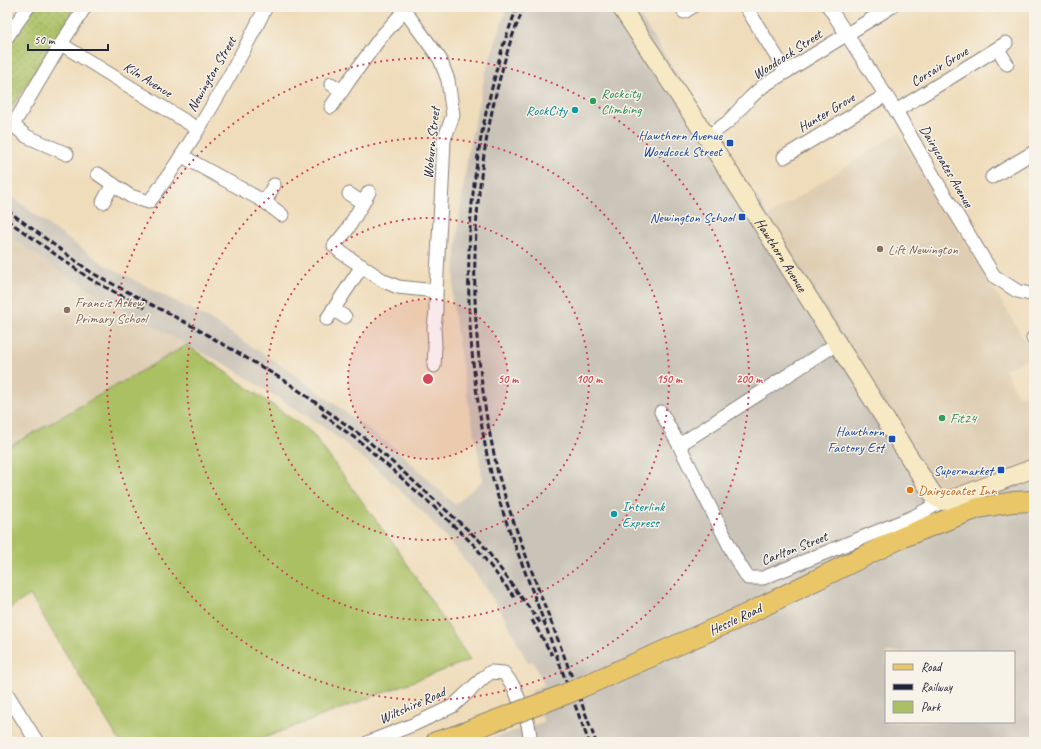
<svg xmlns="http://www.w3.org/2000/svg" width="1041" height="749" viewBox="0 0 1041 749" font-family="Caveat,sans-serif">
  <defs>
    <pattern id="grass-dots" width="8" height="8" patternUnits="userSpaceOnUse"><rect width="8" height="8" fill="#aac064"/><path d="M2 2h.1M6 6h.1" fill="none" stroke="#8a9c54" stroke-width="1.8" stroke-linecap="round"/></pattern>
  </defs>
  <rect width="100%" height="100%" fill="#f7f3e8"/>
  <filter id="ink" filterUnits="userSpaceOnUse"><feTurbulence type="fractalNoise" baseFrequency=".025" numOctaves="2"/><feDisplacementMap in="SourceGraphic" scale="8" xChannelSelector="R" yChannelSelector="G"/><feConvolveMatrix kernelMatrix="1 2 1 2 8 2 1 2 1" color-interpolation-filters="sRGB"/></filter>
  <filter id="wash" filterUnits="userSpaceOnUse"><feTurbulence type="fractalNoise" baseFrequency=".012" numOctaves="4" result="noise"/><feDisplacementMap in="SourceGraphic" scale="16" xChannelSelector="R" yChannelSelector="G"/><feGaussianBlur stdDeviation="0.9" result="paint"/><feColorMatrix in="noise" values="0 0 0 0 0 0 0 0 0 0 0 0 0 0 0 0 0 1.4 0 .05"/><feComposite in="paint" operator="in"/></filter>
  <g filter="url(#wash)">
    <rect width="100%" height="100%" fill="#efdcba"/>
    <g fill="#decdb2">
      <path d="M 898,133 L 1034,355 L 1005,370 L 1018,396 L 1024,394 L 1034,414 L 1034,479 L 951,506 L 885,400 L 769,216 Z"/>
      <path d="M 7,235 L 67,276 L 187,345 L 7,448 Z"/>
    </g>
    <path fill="#cac3b8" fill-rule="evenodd" d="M 507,7 L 637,7 L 635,9 L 769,216 L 885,400 L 950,506 L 1034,479 L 1034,742 L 479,742 L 544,722 L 531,691 L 544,685 L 533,661 L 528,663 L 504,616 L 474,571 L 454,547 L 424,513 L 384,475 L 328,430 L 227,365 L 187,345 L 67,276 L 7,235 L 7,193 L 55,230 L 104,264 L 209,319 L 287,369 L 397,450 L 455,505 L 483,480 L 462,367 L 452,300 L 459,218 L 469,147 L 486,71 ZM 886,652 L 1014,652 L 1014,722 L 886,722 Z"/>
    <path fill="url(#grass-dots)" stroke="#667150" d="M 32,7 L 76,7 L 7,115 L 7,47 Z"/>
    <path fill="#aac064" stroke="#667150" d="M 187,345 L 312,433 L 400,553 L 470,660 L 253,742 L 120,742 L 30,595 L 7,610 L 7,448 Z"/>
  </g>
  <g filter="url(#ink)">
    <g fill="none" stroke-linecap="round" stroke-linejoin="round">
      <defs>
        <g id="street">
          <path d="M 402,7 L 440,59 L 448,80 L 453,115 L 444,140 L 442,185 L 436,291 L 436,310 L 434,328 L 435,346 L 434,366"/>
          <path d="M 746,7 L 786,72"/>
          <path d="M 829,7 L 896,111 L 941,189 L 994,276 L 1017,291 L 1034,295"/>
          <path d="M 684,12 L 692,7"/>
          <path d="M 7,37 L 28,7"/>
          <path d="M 61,44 L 198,129"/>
          <path d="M 998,49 L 1007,64"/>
          <path d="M 331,84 L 342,91"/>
          <path d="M 331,107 L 348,82 L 380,38 L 405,10"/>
          <path d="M 896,111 L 1006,43"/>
          <path d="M 707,137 L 728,122 L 750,98 L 763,86 L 891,7"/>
          <path d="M 67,154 L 26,136 L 13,125 L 61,44 L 85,7"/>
          <path d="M 182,155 L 191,161 L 265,202 L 282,215"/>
          <path d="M 784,157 L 886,95"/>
          <path d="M 98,174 L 130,196 L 149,202 C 166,181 180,158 194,136 C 220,94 244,51 266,7"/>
          <path d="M 992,177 L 1034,152"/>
          <path d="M 349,194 L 363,203 L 347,230 L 334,246 L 342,253 L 384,281 L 398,287 L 436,291"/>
          <path d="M 103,202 L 113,184"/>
          <path d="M 265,202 L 274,185"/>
          <path d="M 363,203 L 369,192"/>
          <path d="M 333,309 L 345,317"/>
          <path d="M 327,319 L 362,266"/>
          <path d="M 1033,338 L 1034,340"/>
          <path d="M 661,412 L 679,445 L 736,559 L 748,578 L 763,578 L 913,517 L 943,501"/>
          <path d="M 679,445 L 838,343"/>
          <path d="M 7,694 L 37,742"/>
          <path d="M 369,742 L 415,724 L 453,706 L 483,678 L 491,672 L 504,673 L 514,687 L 528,724 L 531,742"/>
        </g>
        <g id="secondary">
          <path id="s1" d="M 621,7 L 710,142 L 930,490 L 935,497 L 943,501 L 956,498 L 1034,468"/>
        </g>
        <g id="primary">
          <path d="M 743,616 L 903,537 L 933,525 L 978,508 L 1013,502 L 1034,501"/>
          <path d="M 436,742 L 455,736"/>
        </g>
      </defs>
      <use href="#street" stroke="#887f7a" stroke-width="15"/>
      <use href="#secondary" stroke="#887f7a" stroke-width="20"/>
      <use href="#primary" stroke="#887f7a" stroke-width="22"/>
      <use href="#street" stroke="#fff" stroke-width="13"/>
      <use href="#secondary" stroke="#f6e9c3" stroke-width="18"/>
      <use href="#primary" stroke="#e9c769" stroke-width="20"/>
      <g stroke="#22223b" stroke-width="3" stroke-dasharray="6 3" stroke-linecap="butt">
        <path d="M 517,7 C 513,19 508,31 504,43 C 500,55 497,67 494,80 C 466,184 462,295 478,402 C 482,428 486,455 493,480 C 503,516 517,550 530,585 C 550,637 569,690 589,742"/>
        <path d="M 524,7 C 519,20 513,33 509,46 C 474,159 466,281 484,398 C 486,417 490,435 494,454 C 496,463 497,472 500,480 C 512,521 528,560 542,599 C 561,646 578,694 596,742"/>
        <path d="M 7,210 L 92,273 L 194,327 L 287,382 L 366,439 L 436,501 L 480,541 L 541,624"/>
        <path d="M 7,220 L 90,279 L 145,308"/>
        <path d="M 322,414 L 363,444 L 432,505 L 475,546 L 515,598"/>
        <path d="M 532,620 L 552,655"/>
      </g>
      <defs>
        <path id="primary-bridge" d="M 455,736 L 566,694 L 743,616"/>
      </defs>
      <use href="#primary-bridge" stroke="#887f7a" stroke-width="22" stroke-linecap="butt"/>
      <use href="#primary-bridge" stroke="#e9c769" stroke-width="20"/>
    </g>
  </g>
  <circle cx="428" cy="379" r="80" fill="#d1495b" fill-opacity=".12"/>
  <g fill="none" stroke="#d1495b" stroke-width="2" stroke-dasharray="2 4">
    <circle cx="428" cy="379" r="80"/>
    <circle cx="428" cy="379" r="161"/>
    <circle cx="428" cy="379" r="241"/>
    <circle cx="428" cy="379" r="321"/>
  </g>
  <g fill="#2e9e5b" stroke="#f7f3e8" stroke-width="1.5">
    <circle cx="593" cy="101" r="4"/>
    <circle cx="942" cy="418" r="4"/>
  </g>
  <g fill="#0f9aa8" stroke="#f7f3e8" stroke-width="1.5">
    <circle cx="575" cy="110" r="4"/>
    <circle cx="614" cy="514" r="4"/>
  </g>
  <g fill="#1a4fb4" stroke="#f7f3e8" stroke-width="1.5">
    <rect x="726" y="139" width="8" height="8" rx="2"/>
    <rect x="738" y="213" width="8" height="8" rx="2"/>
    <rect x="888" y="435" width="8" height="8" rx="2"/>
    <rect x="997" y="466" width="8" height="8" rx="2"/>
  </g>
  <g fill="#8d6e63" stroke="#f7f3e8" stroke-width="1.5">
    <circle cx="880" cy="249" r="4"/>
    <circle cx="67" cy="310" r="4"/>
  </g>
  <circle fill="#e8710a" stroke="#f7f3e8" stroke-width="1.5" cx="910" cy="490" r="4"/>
  <g text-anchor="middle" stroke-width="3" stroke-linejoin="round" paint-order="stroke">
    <g font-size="14" fill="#22223b" stroke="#f7f3e8">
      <text transform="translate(787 54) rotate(-33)" y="5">Woodcock Street</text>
      <text transform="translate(939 66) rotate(-31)" y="5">Corsair Grove</text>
      <text transform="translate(211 74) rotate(-60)" y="5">Newington Street</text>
      <text transform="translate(148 79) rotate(32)" y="5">Kiln Avenue</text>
      <text transform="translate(826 112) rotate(-31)" y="5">Hunter Grove</text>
      <text transform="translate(431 143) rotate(-84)" y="5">Woburn Street</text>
      <text transform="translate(947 166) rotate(60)" y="5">Dairycoates Avenue</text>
      <text dy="5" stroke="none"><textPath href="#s1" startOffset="295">Hawthorn Avenue</textPath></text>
      <text transform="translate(794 548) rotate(-21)" y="5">Carlton Street</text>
      <text transform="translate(735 619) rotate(-25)" y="5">Hessle Road</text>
      <text transform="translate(412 705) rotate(-24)" y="5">Wiltshire Road</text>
    </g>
    <g font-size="14" fill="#27864d" stroke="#f7f3e8" text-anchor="start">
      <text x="601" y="98">Rockcity<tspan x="601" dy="16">Climbing</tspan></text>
      <text x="950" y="423">Fit24</text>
    </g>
    <g font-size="14" fill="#0d838f" stroke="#f7f3e8" text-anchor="end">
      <text x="567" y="115">RockCity</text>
      <text x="622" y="511" text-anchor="start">Interlink<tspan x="622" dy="16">Express</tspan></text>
    </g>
    <g font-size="14" fill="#164399" stroke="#f7f3e8" text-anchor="end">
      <text x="722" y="140">Hawthorn Avenue<tspan x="722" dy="16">Woodcock Street</tspan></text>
      <text x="734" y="222">Newington School</text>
      <text x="884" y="436">Hawthorn<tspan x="884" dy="16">Factory Est</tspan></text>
      <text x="993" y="475">Supermarket</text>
    </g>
    <g font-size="14" fill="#785e54" stroke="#f7f3e8" text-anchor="start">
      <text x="888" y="254">Lift Newington</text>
      <text x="75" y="307">Francis Askew<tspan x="75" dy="16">Primary School</tspan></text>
    </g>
    <g font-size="14" fill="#c56008" stroke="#f7f3e8" text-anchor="start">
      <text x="918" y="495">Dairycoates Inn</text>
    </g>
  </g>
  <circle cx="428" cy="379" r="6" fill="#d1495b" stroke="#f7f3e8" stroke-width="2"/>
  <g font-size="12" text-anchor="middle" font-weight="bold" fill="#d1495b" stroke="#f7f3e8" stroke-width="3" stroke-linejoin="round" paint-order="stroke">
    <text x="508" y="383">50 m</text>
    <text x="589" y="383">100 m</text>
    <text x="669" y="383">150 m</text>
    <text x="749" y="383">200 m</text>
  </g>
  <rect width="1041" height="749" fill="none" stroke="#f7f3e8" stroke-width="24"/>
  <rect x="885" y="651" width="130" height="72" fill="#f7f3e8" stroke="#a29fa3"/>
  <rect x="893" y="664" width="20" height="6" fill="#e9c769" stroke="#a29fa3"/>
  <text x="921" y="671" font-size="12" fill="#22223b">Road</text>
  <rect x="893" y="684" width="20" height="6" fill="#22223b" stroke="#a29fa3"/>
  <text x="921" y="691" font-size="12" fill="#22223b">Railway</text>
  <rect x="893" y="701" width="20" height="12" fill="#aac064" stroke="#a29fa3"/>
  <text x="921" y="711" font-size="12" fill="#22223b">Park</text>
  <path d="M28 44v6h80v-6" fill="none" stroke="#22223b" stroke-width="2"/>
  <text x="34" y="44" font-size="12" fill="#22223b" stroke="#f7f3e8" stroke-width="3" paint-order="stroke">50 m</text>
</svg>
